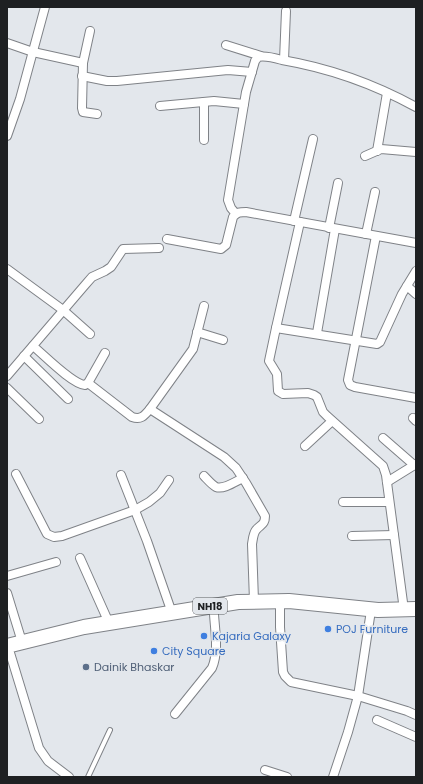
<svg xmlns="http://www.w3.org/2000/svg" width="423" height="784" viewBox="0 0 423 784" font-family="Poppins,sans-serif">
  <rect width="100%" height="100%" fill="#e3e7ec"/>
  <g fill="none" stroke-linecap="round" stroke-linejoin="round">
    <defs>
      <path id="lane" d="M 88,777 L 110,730"/>
      <g id="street">
        <path d="M 90,31 L 83,63 L 82,108 L 83,112 L 97,114"/>
        <path d="M 7,43 L 33,52 L 83,63"/>
        <path d="M 226,45 L 261,56"/>
        <path d="M 284,60 L 286,11"/>
        <path d="M 82,76 L 107,81 L 117,81 L 228,70 L 252,72"/>
        <path d="M 204,102 L 204,140"/>
        <path d="M 160,106 L 214,101 L 244,104"/>
        <path d="M 7,136 L 20,99 L 45,7"/>
        <path d="M 377,151 L 387,93"/>
        <path d="M 365,156 L 381,149 L 416,152"/>
        <path d="M 236,214 L 231,208 L 228,200 L 246,92 L 255,61 L 258,57 C 265,55 275,58 282,60 C 329,68 374,84 416,107"/>
        <path d="M 294,221 L 313,139"/>
        <path d="M 300,222 L 276,328 L 269,361 L 277,374 L 278,391 L 283,394 L 308,393 L 314,395 L 317,397 L 323,412 L 327,416 L 383,466 L 386,475 L 404,610"/>
        <path d="M 329,228 L 338,183"/>
        <path d="M 366,234 L 375,192"/>
        <path d="M 376,236 L 348,380 L 350,385 L 355,387 L 416,398"/>
        <path d="M 167,239 L 221,249 L 226,245 L 233,217 C 237,212 240,212 246,212 L 416,243"/>
        <path d="M 7,269 L 63,310 L 90,334"/>
        <path d="M 407,286 L 416,294"/>
        <path d="M 276,328 L 377,344 L 380,342 L 402,294 L 416,271"/>
        <path d="M 197,332 L 223,340"/>
        <path d="M 317,333 L 335,229"/>
        <path d="M 33,346 C 44,355 72,384 85,385 L 88,383 L 105,353"/>
        <path d="M 24,356 L 68,399"/>
        <path d="M 7,376 L 85,285 L 92,277 L 105,271 L 111,267 L 123,249 L 159,248"/>
        <path d="M 88,383 L 132,417 C 141,420 144,416 150,409 L 193,349 L 204,306"/>
        <path d="M 7,388 L 39,419"/>
        <path d="M 150,409 L 224,457 L 236,468 L 246,483 L 265,516 C 265,525 261,524 256,530 C 253,534 253,539 252,544 L 254,601"/>
        <path d="M 413,418 L 416,421"/>
        <path d="M 383,438 L 414,465"/>
        <path d="M 305,446 L 332,421"/>
        <path d="M 16,474 L 47,534 L 54,537 L 62,536 L 135,510 L 149,502 L 160,493 L 169,480"/>
        <path d="M 121,475 L 147,541 L 172,613"/>
        <path d="M 204,476 C 207,479 212,485 216,487 C 224,490 236,481 243,478"/>
        <path d="M 387,482 L 416,464"/>
        <path d="M 343,502 L 389,502"/>
        <path d="M 352,536 L 394,535"/>
        <path d="M 80,558 L 109,623"/>
        <path d="M 7,576 L 56,562"/>
        <path d="M 7,593 L 22,642"/>
        <path d="M 280,608 L 280,627 L 283,672 L 285,676 L 291,682 L 358,696 L 407,711 L 416,715"/>
        <path d="M 10,653 L 39,748 L 48,761 L 69,777"/>
        <path d="M 175,714 L 212,668 C 219,652 215,631 214,614"/>
        <path d="M 377,720 L 416,737"/>
        <path d="M 265,770 L 287,777"/>
        <path d="M 333,777 L 348,732 L 358,696 L 370,617"/>
      </g>
      <path id="highway" d="M 7,646 L 84,627 L 238,602 L 289,601 L 378,610 L 416,609"/>
    </defs>
    <use href="#lane" stroke="#7f8287" stroke-width="6"/>
    <use href="#street" stroke="#7f8287" stroke-width="10"/>
    <use href="#highway" stroke="#7f8287" stroke-width="16"/>
    <use href="#lane" stroke="#fff" stroke-width="4"/>
    <use href="#street" stroke="#fff" stroke-width="8"/>
    <use href="#highway" stroke="#fff" stroke-width="14"/>
  </g>
  <g fill="#3f7fe0" stroke="#e3e7ec" stroke-width="1.5">
    <circle cx="328" cy="629" r="4"/>
    <circle cx="204" cy="636" r="4"/>
    <circle cx="154" cy="651" r="4"/>
  </g>
  <circle fill="#5c6f8a" stroke="#e3e7ec" stroke-width="1.5" cx="86" cy="667" r="4"/>
  <g text-anchor="middle" stroke-width="3" stroke-linejoin="round" paint-order="stroke">
    <rect fill="#e3e7ec" stroke="#595c5f" stroke-width="1" x="193" y="598" width="34" height="16" rx="3"/>
    <g font-size="10" font-weight="bold" fill="#1e2022">
      <text x="210" y="610">NH18</text>
    </g>
    <g font-size="11" fill="#366cbe" stroke="#e3e7ec" text-anchor="start">
      <text x="336" y="633">POJ Furniture</text>
      <text x="212" y="640">Kajaria Galaxy</text>
      <text x="162" y="655">City Square</text>
    </g>
    <g font-size="11" fill="#4e5e75" stroke="#e3e7ec" text-anchor="start">
      <text x="94" y="671">Dainik Bhaskar</text>
    </g>
  </g>
  <rect width="423" height="784" fill="none" stroke="#1e2022" stroke-width="16"/>
</svg>
